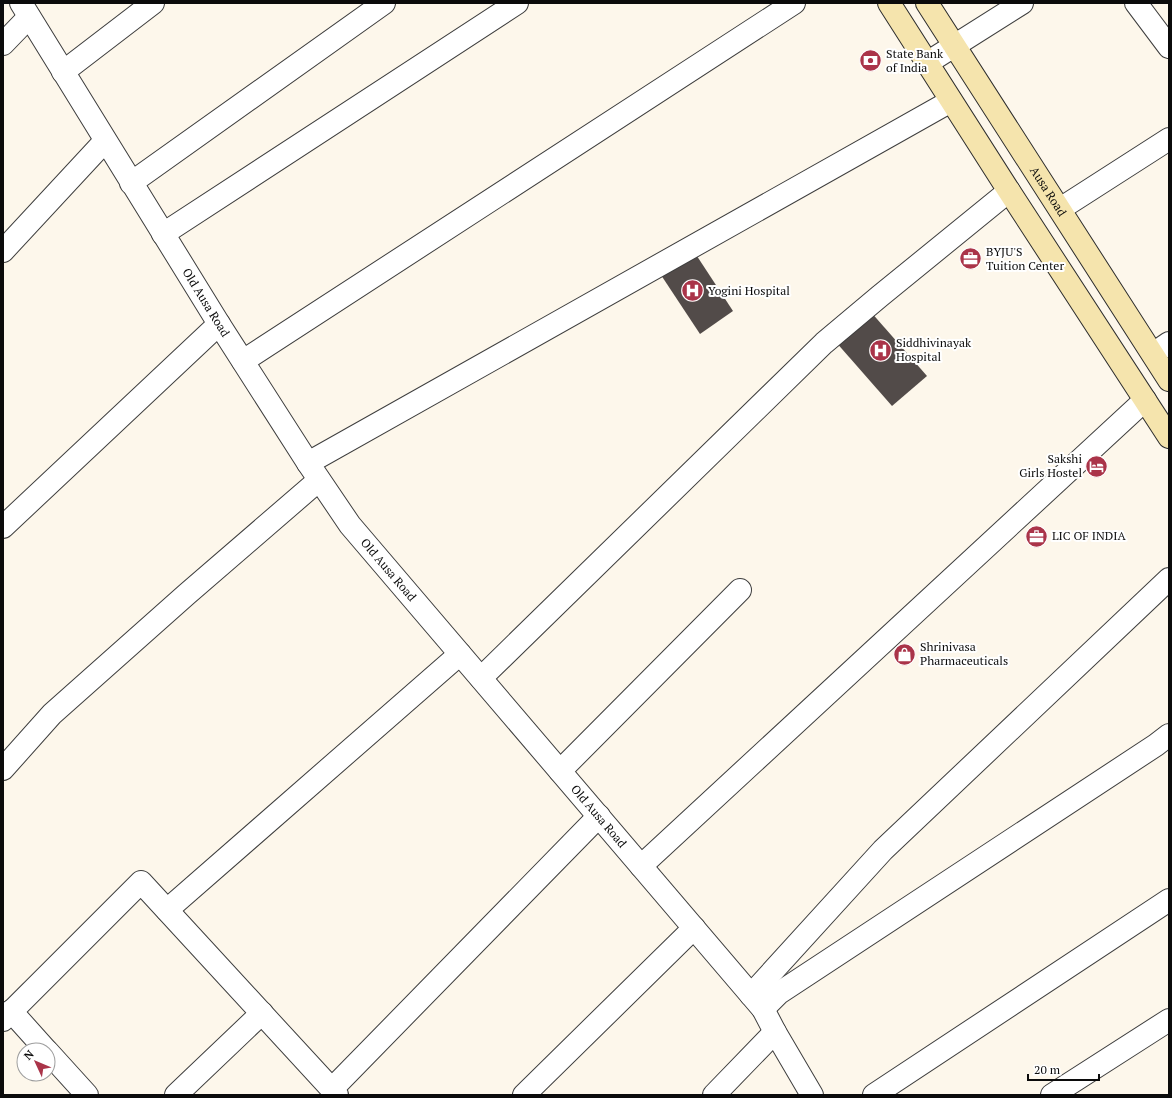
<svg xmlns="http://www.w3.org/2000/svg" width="1172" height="1098" viewBox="0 0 1172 1098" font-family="'PT Serif',serif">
  <rect width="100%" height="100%" fill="#fdf7eb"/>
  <g fill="#524b49">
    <path d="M 693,250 L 733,311 L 700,334 L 659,272 Z"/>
    <path d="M 870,311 L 927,376 L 892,406 L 835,341 Z"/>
  </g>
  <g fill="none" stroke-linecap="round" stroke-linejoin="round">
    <defs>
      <g id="minor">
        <path id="s1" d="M 21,3 L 219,324 L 308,463 L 350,525 L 763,1009 L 775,1032 L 812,1095"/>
        <path d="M 1136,3 L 1169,47"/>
        <path d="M 3,44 L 29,17"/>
        <path d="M 927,63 L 1022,3"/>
        <path d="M 63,72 L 153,3"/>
        <path d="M 131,183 L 384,3"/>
        <path d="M 1060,209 L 1169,139"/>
        <path d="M 163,234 L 517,3"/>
        <path d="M 3,251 L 105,141"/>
        <path d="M 1153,354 L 1169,343"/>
        <path d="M 243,361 L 794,3"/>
        <path d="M 308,463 L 951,101"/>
        <path d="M 3,527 L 219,324"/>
        <path d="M 481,678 L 824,343 L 880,296 L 1009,191"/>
        <path d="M 3,769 L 52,714 L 187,594 L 319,480"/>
        <path d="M 560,771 L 740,590"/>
        <path d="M 641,866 L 1145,400"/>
        <path d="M 167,910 L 460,654"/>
        <path d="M 751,995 L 883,850 L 1169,579"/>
        <path d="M 763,1009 L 779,993 L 1156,745 L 1169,735"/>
        <path d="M 11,1011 L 46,1050"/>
        <path d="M 3,1020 L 141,882 L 337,1095"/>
        <path d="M 48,1052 L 87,1095"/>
        <path d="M 332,1089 L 599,816"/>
        <path d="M 176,1095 L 262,1013"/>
        <path d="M 524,1095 L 694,928"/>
        <path d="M 714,1095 L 775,1032"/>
        <path d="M 874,1095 L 1169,900"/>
        <path d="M 1052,1095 L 1169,1020"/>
      </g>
      <g id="secondary">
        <path d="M 889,3 L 1009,191 L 1169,437"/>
        <path id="s2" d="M 927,3 L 1169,380"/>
      </g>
    </defs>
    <use href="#minor" stroke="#3e3e3e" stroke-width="24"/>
    <use href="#secondary" stroke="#2d2d2d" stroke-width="24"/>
    <use href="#minor" stroke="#fff" stroke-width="22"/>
    <use href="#secondary" stroke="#f5e4ad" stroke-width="22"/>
  </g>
  <defs>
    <symbol id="bank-disc" viewBox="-11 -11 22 22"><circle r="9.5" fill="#aa3449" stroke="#fff"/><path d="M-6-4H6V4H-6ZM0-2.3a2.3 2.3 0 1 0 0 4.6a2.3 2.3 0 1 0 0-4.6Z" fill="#fff"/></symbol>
    <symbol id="office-disc" viewBox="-11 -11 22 22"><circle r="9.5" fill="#aa3449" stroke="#fff"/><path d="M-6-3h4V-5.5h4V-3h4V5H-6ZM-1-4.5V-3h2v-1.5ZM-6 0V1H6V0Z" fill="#fff"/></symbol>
    <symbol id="hospital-disc" viewBox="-11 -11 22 22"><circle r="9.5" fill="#aa3449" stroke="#fff"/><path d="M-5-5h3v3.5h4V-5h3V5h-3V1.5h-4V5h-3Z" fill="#fff"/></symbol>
    <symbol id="hotel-disc" viewBox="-11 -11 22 22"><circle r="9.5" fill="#aa3449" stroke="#fff"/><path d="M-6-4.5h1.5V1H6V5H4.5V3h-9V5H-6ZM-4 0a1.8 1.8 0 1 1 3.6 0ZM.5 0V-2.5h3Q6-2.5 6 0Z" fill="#fff"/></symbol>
    <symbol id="shop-disc" viewBox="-11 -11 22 22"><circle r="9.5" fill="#aa3449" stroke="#fff"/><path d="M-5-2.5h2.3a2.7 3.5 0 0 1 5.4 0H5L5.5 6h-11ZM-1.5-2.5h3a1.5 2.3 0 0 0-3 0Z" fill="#fff"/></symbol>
  </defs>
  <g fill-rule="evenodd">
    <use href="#bank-disc" x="858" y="48" width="25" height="25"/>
    <use href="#office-disc" x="958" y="246" width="25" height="25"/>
    <use href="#hospital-disc" x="680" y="278" width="25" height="25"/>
    <use href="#hospital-disc" x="868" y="338" width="25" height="25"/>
    <use href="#hotel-disc" x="1084" y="454" width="25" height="25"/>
    <use href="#office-disc" x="1024" y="524" width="25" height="25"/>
    <use href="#shop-disc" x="892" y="642" width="25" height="25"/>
  </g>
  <g text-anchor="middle" stroke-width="4" stroke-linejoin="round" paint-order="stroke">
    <g font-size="12" fill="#0b0b0b" stroke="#fff" text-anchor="start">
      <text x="886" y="58">State Bank<tspan x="886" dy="14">of India</tspan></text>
      <text x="986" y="256">BYJU'S<tspan x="986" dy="14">Tuition Center</tspan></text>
      <text x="708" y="295">Yogini Hospital</text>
      <text x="896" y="347">Siddhivinayak<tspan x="896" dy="14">Hospital</tspan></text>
      <text x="1082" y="463" text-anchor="end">Sakshi<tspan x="1082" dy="14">Girls Hostel</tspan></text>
      <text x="1052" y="540">LIC OF INDIA</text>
      <text x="920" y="651">Shrinivasa<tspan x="920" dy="14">Pharmaceuticals</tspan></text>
    </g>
    <g font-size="12" fill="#0b0b0b" stroke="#fff">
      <text dy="4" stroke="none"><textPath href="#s2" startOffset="224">Ausa Road</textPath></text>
      <text dy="4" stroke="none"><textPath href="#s1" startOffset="352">Old Ausa Road</textPath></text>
      <text dy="4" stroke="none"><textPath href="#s1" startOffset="676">Old Ausa Road</textPath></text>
      <text dy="4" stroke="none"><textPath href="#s1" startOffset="1000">Old Ausa Road</textPath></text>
    </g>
  </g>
  <rect width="1172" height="1098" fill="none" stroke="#0b0b0b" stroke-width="8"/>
  <g transform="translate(36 1062) rotate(314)"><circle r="19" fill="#ffffff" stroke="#9d9d9d"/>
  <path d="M0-3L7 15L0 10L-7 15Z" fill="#aa3449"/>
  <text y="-6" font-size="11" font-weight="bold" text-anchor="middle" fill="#0b0b0b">N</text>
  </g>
  <path d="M1028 1074v6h71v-6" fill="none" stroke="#0b0b0b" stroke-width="2"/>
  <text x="1034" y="1074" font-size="12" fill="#0b0b0b" stroke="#ffffff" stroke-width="3" paint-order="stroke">20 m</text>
</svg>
